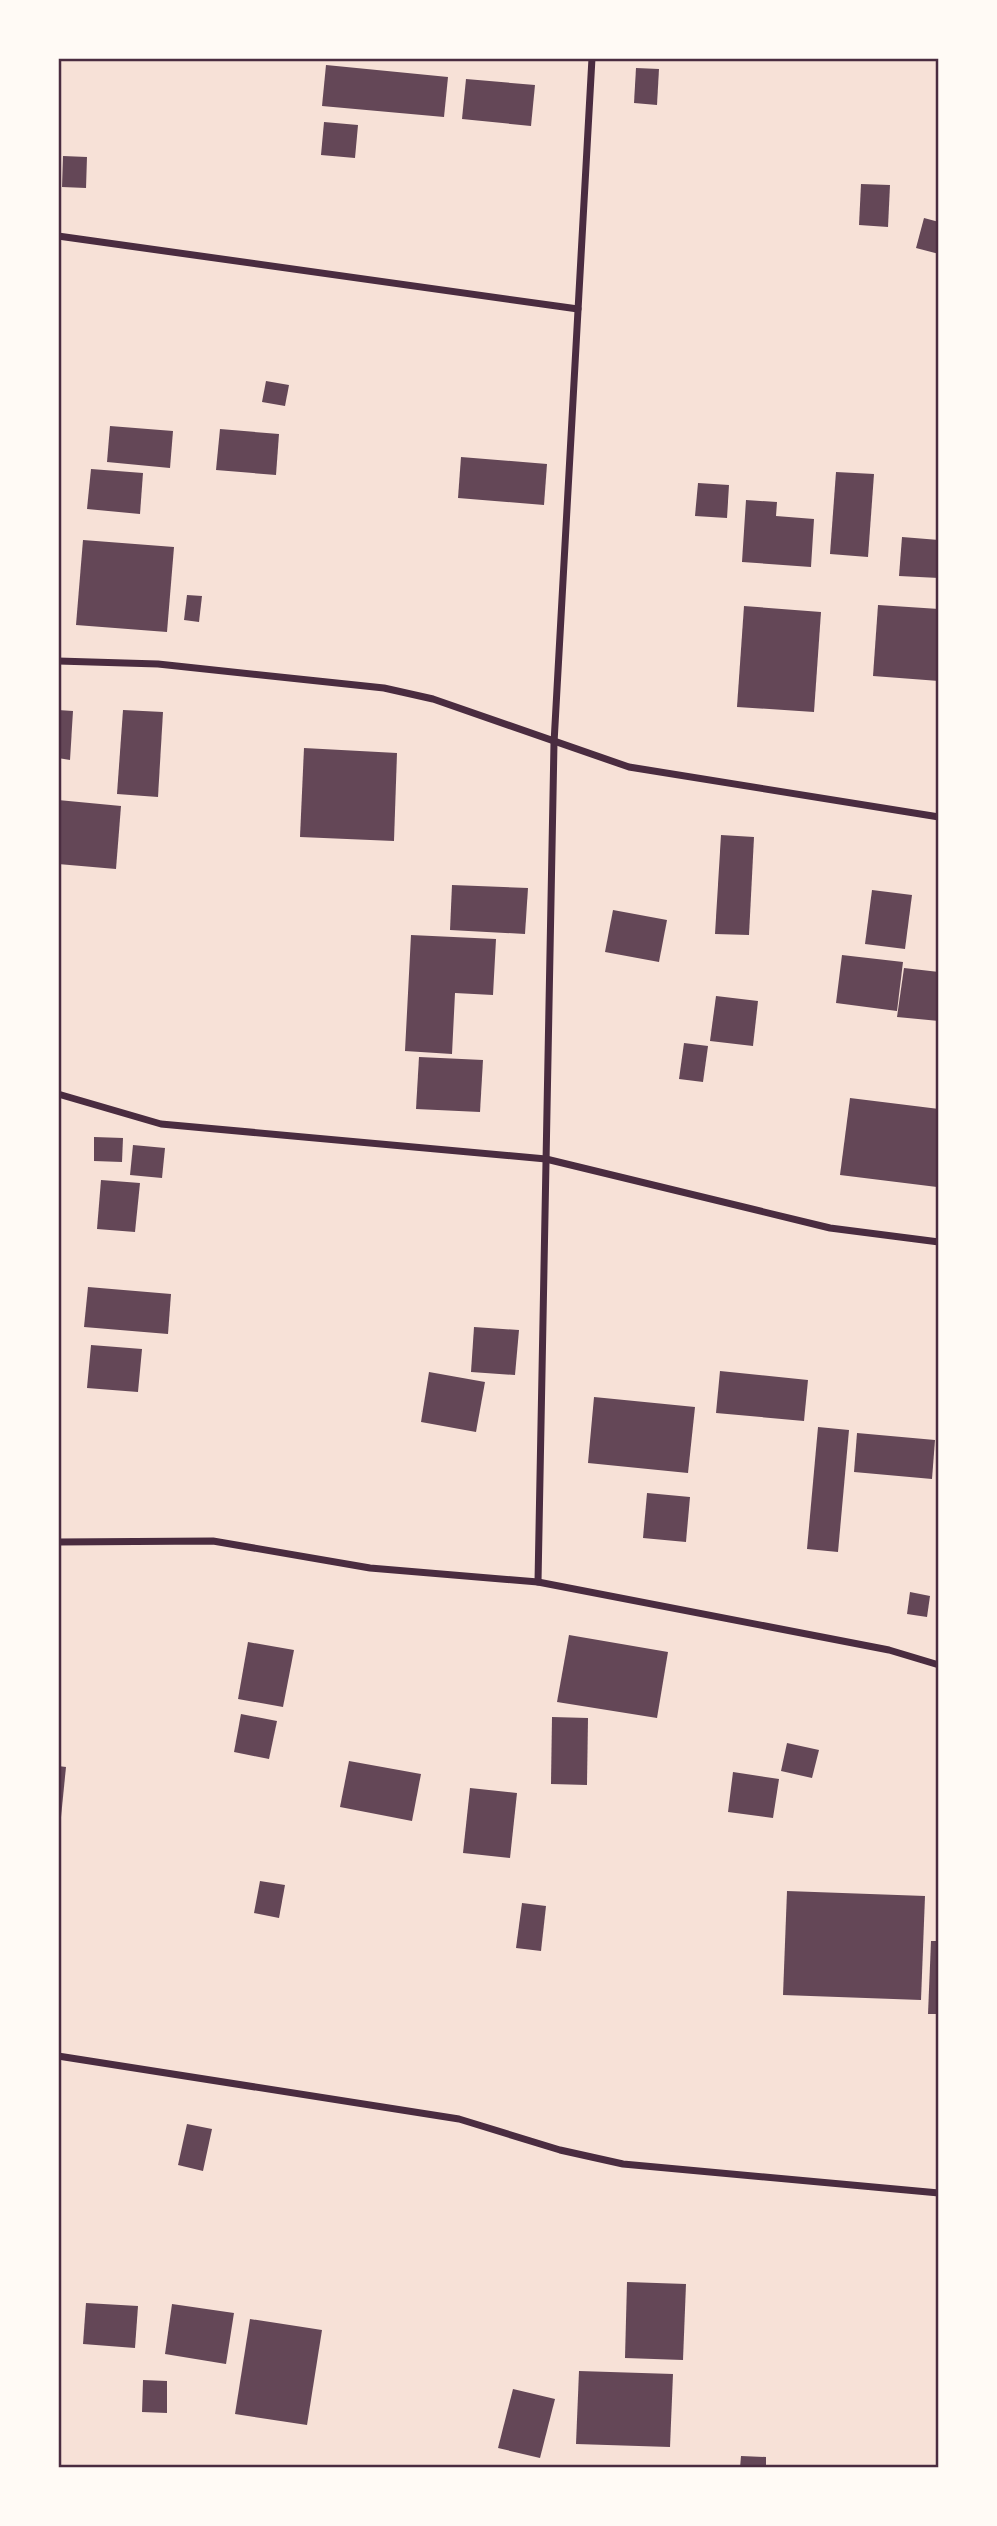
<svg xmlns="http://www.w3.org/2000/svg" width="997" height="2526" viewBox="0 0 997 2526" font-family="Overpass,sans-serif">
  <rect width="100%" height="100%" fill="#f7e1d7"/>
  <g fill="#644757">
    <path d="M 326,65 L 448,77 L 444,117 L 322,106 Z"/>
    <path d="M 636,68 L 659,69 L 657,105 L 634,103 Z"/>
    <path d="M 466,79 L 535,85 L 531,126 L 462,119 Z"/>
    <path d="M 324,122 L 358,125 L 355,158 L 321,155 Z"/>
    <path d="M 63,156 L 87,157 L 86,188 L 62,187 Z"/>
    <path d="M 861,184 L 890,185 L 888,227 L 859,225 Z"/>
    <path d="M 924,218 L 939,222 L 939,254 L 916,248 Z"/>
    <path d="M 266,381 L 289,385 L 285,406 L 262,402 Z"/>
    <path d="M 110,426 L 173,431 L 170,468 L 107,462 Z"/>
    <path d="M 220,429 L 279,434 L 276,475 L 216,470 Z"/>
    <path d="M 461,457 L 547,464 L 544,505 L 458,498 Z"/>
    <path d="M 91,469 L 143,473 L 140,514 L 87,509 Z"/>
    <path d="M 836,472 L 874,474 L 868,557 L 830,554 Z"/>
    <path d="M 698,483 L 729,485 L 727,518 L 695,516 Z"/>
    <path d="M 746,500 L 777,502 L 776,516 L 814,519 L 811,567 L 742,562 Z"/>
    <path d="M 902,537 L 939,540 L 939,578 L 899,576 Z"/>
    <path d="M 83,540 L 174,547 L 167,632 L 76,625 Z"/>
    <path d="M 187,595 L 202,596 L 199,622 L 184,620 Z"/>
    <path d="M 878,605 L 939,609 L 939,681 L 873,676 Z"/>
    <path d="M 744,606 L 821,612 L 814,712 L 737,707 Z"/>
    <path d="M 58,710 L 73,711 L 70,760 L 58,758 Z"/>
    <path d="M 123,710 L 163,712 L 158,797 L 117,794 Z"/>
    <path d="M 304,748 L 397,753 L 394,841 L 300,837 Z"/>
    <path d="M 58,800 L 121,806 L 116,869 L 58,864 Z"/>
    <path d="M 721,835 L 754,837 L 749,935 L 715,934 Z"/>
    <path d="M 452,885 L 528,888 L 525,934 L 450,930 Z"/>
    <path d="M 872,890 L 912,895 L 905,949 L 865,944 Z"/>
    <path d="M 613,910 L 667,920 L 659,962 L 605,952 Z"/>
    <path d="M 411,935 L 496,939 L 493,995 L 455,993 L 452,1054 L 405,1051 Z"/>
    <path d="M 842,955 L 903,962 L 897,1011 L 836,1003 Z"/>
    <path d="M 904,968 L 939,972 L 939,1021 L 897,1017 Z"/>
    <path d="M 716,996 L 758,1001 L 753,1046 L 710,1041 Z"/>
    <path d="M 684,1043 L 708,1046 L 703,1082 L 679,1079 Z"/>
    <path d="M 419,1057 L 483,1060 L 480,1112 L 416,1109 Z"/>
    <path d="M 850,1098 L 939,1109 L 937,1187 L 840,1175 Z"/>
    <path d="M 94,1137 L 123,1138 L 122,1162 L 94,1161 Z"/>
    <path d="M 133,1145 L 165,1148 L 162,1178 L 130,1175 Z"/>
    <path d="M 101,1180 L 140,1183 L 135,1232 L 97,1229 Z"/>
    <path d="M 88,1287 L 171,1294 L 168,1334 L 84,1327 Z"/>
    <path d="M 474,1327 L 519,1330 L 515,1375 L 471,1372 Z"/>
    <path d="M 91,1345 L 142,1349 L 138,1392 L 87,1388 Z"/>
    <path d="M 720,1371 L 808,1380 L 804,1421 L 716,1413 Z"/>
    <path d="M 429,1372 L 485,1382 L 476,1432 L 421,1422 Z"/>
    <path d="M 594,1397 L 695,1407 L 688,1473 L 588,1463 Z"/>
    <path d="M 818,1427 L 849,1430 L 838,1552 L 807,1549 Z"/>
    <path d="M 857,1433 L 935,1440 L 932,1479 L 854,1472 Z"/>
    <path d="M 647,1493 L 690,1497 L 686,1542 L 643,1538 Z"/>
    <path d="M 910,1592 L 930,1596 L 927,1617 L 907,1614 Z"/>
    <path d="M 569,1635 L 668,1652 L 657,1718 L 557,1702 Z"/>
    <path d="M 248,1642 L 294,1650 L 283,1707 L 238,1699 Z"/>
    <path d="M 241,1714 L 277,1721 L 269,1759 L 234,1752 Z"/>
    <path d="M 552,1717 L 588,1718 L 587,1785 L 551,1784 Z"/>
    <path d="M 787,1743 L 819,1750 L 812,1778 L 781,1771 Z"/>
    <path d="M 349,1761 L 421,1774 L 412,1821 L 340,1807 Z"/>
    <path d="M 58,1766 L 66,1767 L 60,1827 L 58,1827 Z"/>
    <path d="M 733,1772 L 779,1779 L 773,1818 L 728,1812 Z"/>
    <path d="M 470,1788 L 517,1793 L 510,1858 L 463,1853 Z"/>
    <path d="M 260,1881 L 285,1885 L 279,1918 L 254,1913 Z"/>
    <path d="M 787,1891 L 925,1896 L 921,2000 L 783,1995 Z"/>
    <path d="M 522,1903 L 546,1906 L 541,1951 L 516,1948 Z"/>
    <path d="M 931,1941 L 939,1941 L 939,2014 L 928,2014 Z"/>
    <path d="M 187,2124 L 212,2129 L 203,2171 L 178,2165 Z"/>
    <path d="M 627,2282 L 686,2284 L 683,2360 L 625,2358 Z"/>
    <path d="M 86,2303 L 138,2306 L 135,2348 L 83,2344 Z"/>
    <path d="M 172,2304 L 234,2313 L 226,2364 L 165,2354 Z"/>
    <path d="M 250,2319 L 322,2330 L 307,2425 L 235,2414 Z"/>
    <path d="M 579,2371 L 673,2374 L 670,2447 L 576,2444 Z"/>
    <path d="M 143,2380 L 167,2381 L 167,2413 L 142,2412 Z"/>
    <path d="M 513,2389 L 555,2399 L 540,2458 L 498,2448 Z"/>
    <path d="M 741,2456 L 766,2457 L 766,2468 L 740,2468 Z"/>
  </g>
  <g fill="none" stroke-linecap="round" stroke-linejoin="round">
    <g stroke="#4a2c40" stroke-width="7">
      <path d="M 58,236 L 578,309"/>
      <path d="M 58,661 L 158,664 L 384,688 L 433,699 L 629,767 L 939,817"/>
      <path d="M 58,1094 L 161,1124 L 546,1159 L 830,1228 L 939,1242"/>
      <path d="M 58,1542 L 213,1541 L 370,1568 L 538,1582 L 889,1650 L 939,1665"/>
      <path d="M 538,1582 L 554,743 L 592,58"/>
      <path d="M 58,2056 L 459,2119 L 560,2150 L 623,2164 L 939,2193"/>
    </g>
  </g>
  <rect width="997" height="2526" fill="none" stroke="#fffaf5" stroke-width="119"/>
  <rect x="60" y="60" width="877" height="2406" fill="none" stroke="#4a2c40" stroke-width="2.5"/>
</svg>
